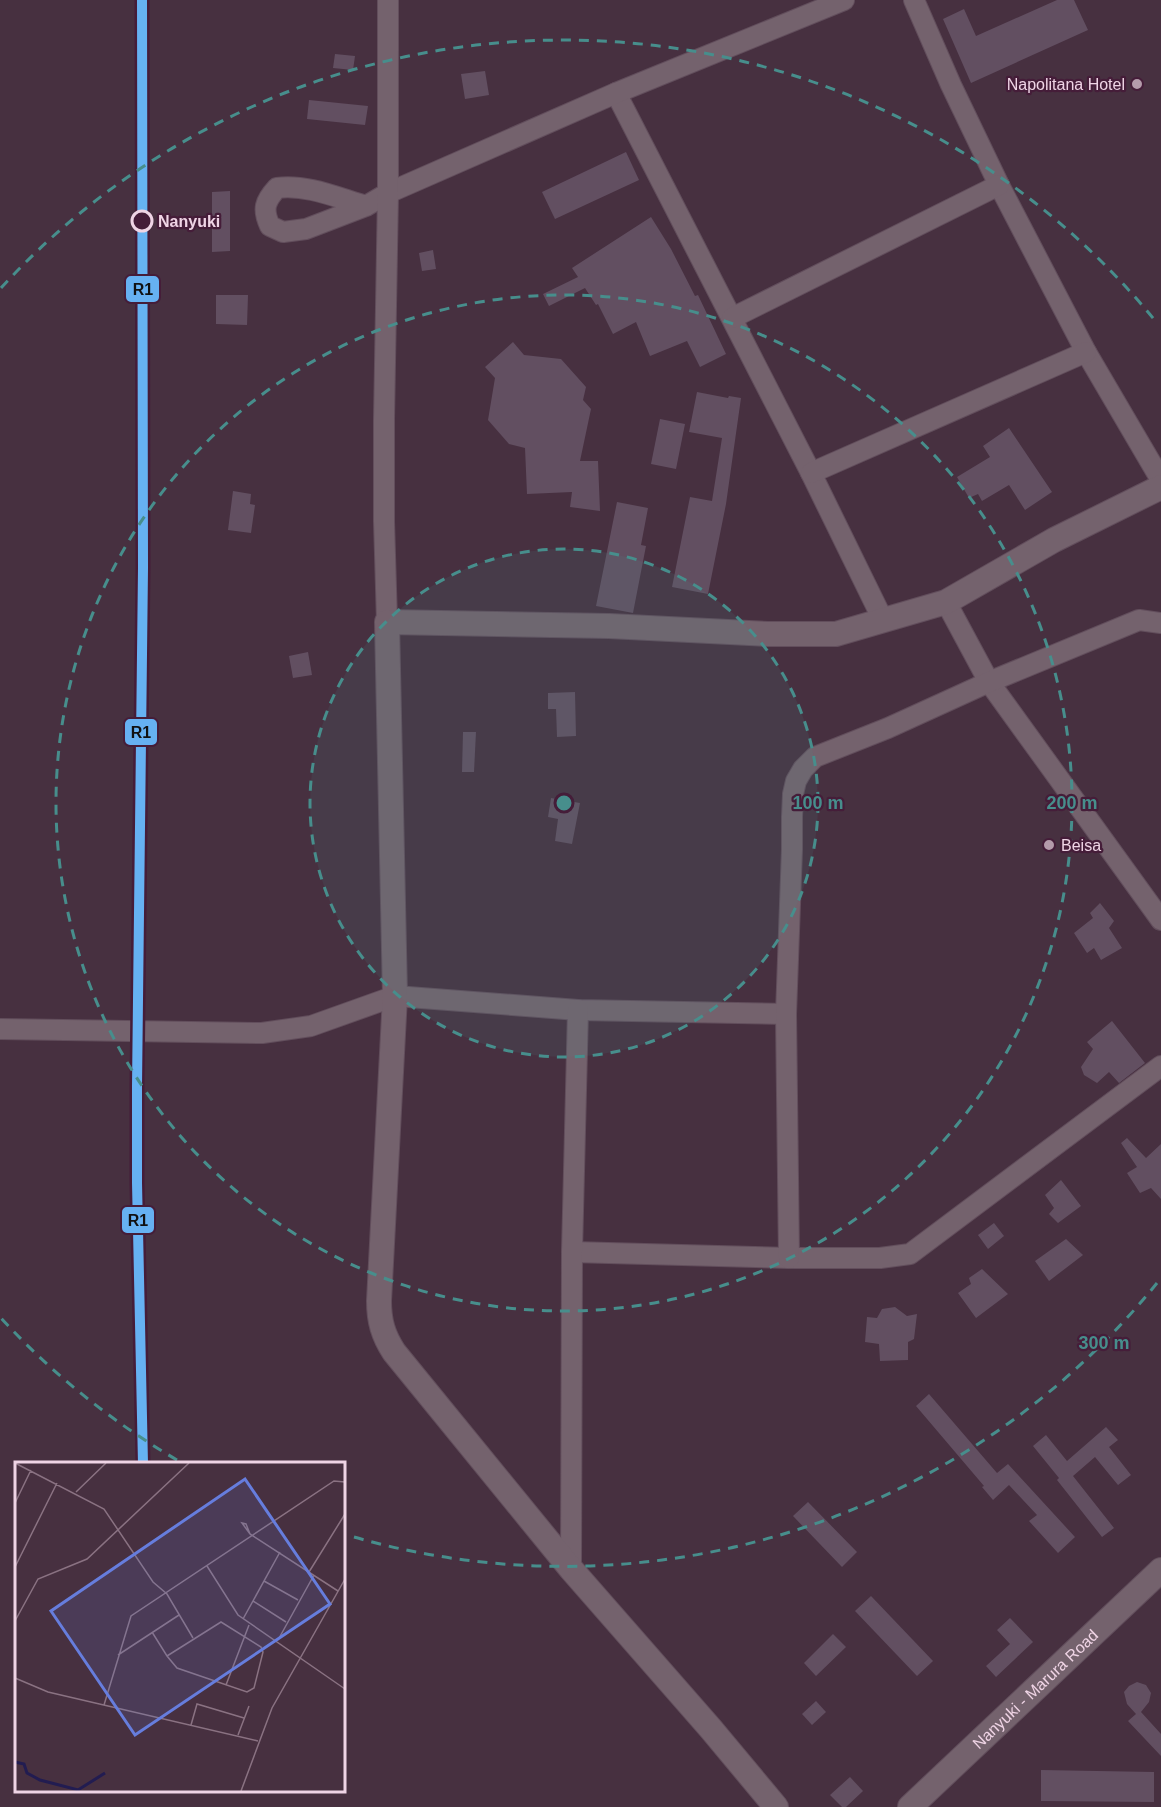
<svg xmlns="http://www.w3.org/2000/svg" width="1161" height="1807" viewBox="0 0 1161 1807" font-family="Helvetica,sans-serif">
  <rect width="100%" height="100%" fill="#473040"/>
  <g fill="#624f61">
    <path d="M 1057,0 L 1074,0 L 1088,30 L 971,83 L 943,19 L 964,9 L 976,36 Z"/>
    <path d="M 335,54 L 355,56 L 353,70 L 333,68 Z"/>
    <path d="M 485,71 L 489,95 L 465,99 L 461,74 Z"/>
    <path d="M 309,100 L 368,106 L 365,125 L 307,119 Z"/>
    <path d="M 626,152 L 639,180 L 555,219 L 542,192 Z"/>
    <path d="M 230,191 L 230,251 L 212,252 L 212,192 Z"/>
    <path d="M 651,217 L 671,249 L 695,296 L 698,295 L 726,354 L 700,367 L 687,341 L 650,356 L 636,322 L 613,334 L 598,304 L 596,305 L 585,288 L 549,306 L 543,294 L 578,277 L 572,268 Z"/>
    <path d="M 433,250 L 436,269 L 422,271 L 419,253 Z"/>
    <path d="M 216,295 L 248,295 L 247,325 L 216,324 Z"/>
    <path d="M 513,342 L 524,355 L 561,359 L 586,387 L 583,400 L 591,409 L 580,461 L 598,461 L 600,511 L 570,507 L 572,492 L 527,494 L 525,448 L 509,444 L 488,420 L 495,378 L 485,367 Z"/>
    <path d="M 697,392 L 728,398 L 729,396 L 741,398 L 726,504 L 708,594 L 672,587 L 690,497 L 712,501 L 722,438 L 689,432 Z"/>
    <path d="M 660,419 L 685,424 L 676,469 L 651,464 Z"/>
    <path d="M 1009,428 L 1052,492 L 1025,510 L 1009,485 L 982,501 L 978,494 L 969,498 L 957,477 L 990,457 L 983,446 Z"/>
    <path d="M 233,491 L 251,494 L 250,504 L 255,505 L 251,533 L 228,530 Z"/>
    <path d="M 617,502 L 648,508 L 641,545 L 646,546 L 633,613 L 596,606 Z"/>
    <path d="M 308,652 L 312,675 L 293,678 L 289,656 Z"/>
    <path d="M 575,692 L 576,736 L 557,737 L 556,709 L 548,709 L 548,693 Z"/>
    <path d="M 463,732 L 476,732 L 474,772 L 462,772 Z"/>
    <path d="M 551,798 L 580,803 L 572,844 L 555,841 L 558,819 L 548,817 Z"/>
    <path d="M 1100,903 L 1114,921 L 1109,928 L 1122,948 L 1101,960 L 1094,948 L 1087,953 L 1074,933 L 1093,918 L 1090,913 Z"/>
    <path d="M 1112,1021 L 1145,1063 L 1119,1083 L 1109,1072 L 1097,1083 L 1084,1075 L 1081,1067 L 1093,1049 L 1087,1042 Z"/>
    <path d="M 1127,1138 L 1146,1158 L 1161,1144 L 1161,1199 L 1151,1188 L 1140,1193 L 1127,1173 L 1137,1167 L 1121,1143 Z"/>
    <path d="M 1061,1180 L 1081,1206 L 1058,1223 L 1049,1214 L 1054,1208 L 1045,1195 Z"/>
    <path d="M 994,1223 L 1004,1236 L 988,1249 L 978,1235 Z"/>
    <path d="M 1066,1239 L 1083,1255 L 1049,1281 L 1035,1261 Z"/>
    <path d="M 982,1269 L 1008,1294 L 976,1318 L 958,1293 L 971,1284 L 969,1278 Z"/>
    <path d="M 895,1307 L 907,1316 L 917,1314 L 914,1339 L 908,1342 L 908,1360 L 880,1361 L 879,1344 L 865,1342 L 867,1317 L 877,1318 L 882,1309 Z"/>
    <path d="M 929,1394 L 997,1473 L 1008,1464 L 1075,1537 L 1058,1553 L 1029,1521 L 1037,1515 L 1009,1485 L 993,1500 L 982,1487 L 984,1486 L 916,1406 Z"/>
    <path d="M 1106,1427 L 1118,1440 L 1109,1447 L 1131,1475 L 1118,1485 L 1095,1457 L 1073,1476 L 1114,1528 L 1102,1537 L 1057,1480 L 1059,1478 L 1033,1446 L 1046,1435 L 1067,1461 Z"/>
    <path d="M 808,1502 L 857,1552 L 842,1567 L 793,1516 Z"/>
    <path d="M 871,1596 L 933,1661 L 917,1676 L 855,1611 Z"/>
    <path d="M 1010,1618 L 1033,1642 L 996,1677 L 986,1666 L 1010,1644 L 997,1630 Z"/>
    <path d="M 833,1634 L 846,1647 L 816,1676 L 804,1663 Z"/>
    <path d="M 1137,1682 L 1146,1685 L 1151,1693 L 1149,1702 L 1141,1712 L 1161,1734 L 1161,1756 L 1128,1721 L 1136,1714 L 1127,1704 L 1124,1692 L 1129,1686 Z"/>
    <path d="M 816,1701 L 826,1712 L 812,1725 L 802,1714 Z"/>
    <path d="M 1041,1770 L 1154,1772 L 1154,1802 L 1041,1801 Z"/>
    <path d="M 850,1777 L 863,1791 L 846,1807 L 842,1807 L 830,1795 Z"/>
  </g>
  <g fill="none" stroke-linecap="round" stroke-linejoin="round">
    <defs>
      <g id="minor">
        <path d="M 914,0 L 951,85 L 999,185 L 1086,352 L 1161,480"/>
        <path d="M 616,93 L 811,473 L 883,620"/>
        <path d="M 366,206 C 338,198 307,184 277,188 C 265,201 262,209 270,226 L 283,232 L 306,229 L 366,206 L 388,193 L 616,93 L 844,0"/>
        <path d="M 732,318 L 999,185"/>
        <path d="M 811,473 L 1086,352"/>
        <path d="M 946,602 L 989,682 L 1161,920"/>
        <path d="M 387,622 L 384,521 L 384,420 L 388,193 L 388,0"/>
        <path d="M 0,1029 L 262,1033 L 311,1026 L 395,996 L 578,1010 L 786,1014"/>
        <path d="M 572,1252 L 789,1258 L 880,1258 L 910,1254 L 1161,1066"/>
        <path d="M 789,1258 L 786,1014 L 792,849 L 792,817 L 793,794 L 796,781 L 803,769 L 815,757 L 888,728 L 989,682 L 1139,620 L 1161,623"/>
        <path d="M 571,1569 L 572,1252 L 578,1010"/>
      </g>
      <g id="tertiary">
        <path d="M 776,1807 L 711,1729 L 571,1569 L 394,1352 C 383,1335 379,1321 379,1301 L 395,996 L 387,622 L 609,626 L 768,634 L 836,634 L 946,602 L 1054,540 L 1161,487"/>
        <path id="s1" d="M 910,1807 L 1161,1570"/>
      </g>
    </defs>
    <use href="#minor" stroke="#624e5c" stroke-width="22"/>
    <use href="#tertiary" stroke="#624e5c" stroke-width="26"/>
    <use href="#minor" stroke="#74626d" stroke-width="20"/>
    <use href="#tertiary" stroke="#74626d" stroke-width="24"/>
    <defs>
      <path id="rail-1" d="M 142,0 L 143,568 L 137,1086 L 137,1183 L 143,1464"/>
    </defs>
    <use href="#rail-1" stroke="#451d39" stroke-width="15"/>
    <use href="#rail-1" stroke="#66b1f2" stroke-width="10"/>
  </g>
  <circle cx="564" cy="803" r="254" fill="#478e8c" fill-opacity=".12"/>
  <g fill="none" stroke="#478e8c" stroke-width="3" stroke-dasharray="10 8">
    <circle cx="564" cy="803" r="254"/>
    <circle cx="564" cy="803" r="508"/>
    <path d="M1157 1283A763 763 0 0 1 347 1535M177 1460A763 763 0 0 1 1 1318M1 288A763 763 0 0 1 1157 323"/>
  </g>
  <g fill="#b49bab" stroke="#451d39" stroke-width="2">
    <circle cx="1137" cy="84" r="6"/>
    <circle cx="1049" cy="845" r="6"/>
  </g>
  <circle fill="#451d39" stroke="#efd4e5" stroke-width="3" cx="142" cy="221" r="10"/>
  <g text-anchor="middle" stroke-width="4.5" stroke-linejoin="round" paint-order="stroke">
    <g font-size="16" fill="#efd4e5" stroke="#451d39" text-anchor="end">
      <text x="1125" y="90">Napolitana Hotel</text>
      <text x="1061" y="851" text-anchor="start">Beisa</text>
    </g>
    <g font-size="16" font-weight="bold" fill="#efd4e5" stroke="#451d39" text-anchor="start">
      <text x="158" y="227">Nanyuki</text>
    </g>
    <g font-size="16" fill="#efd4e5" stroke="#451d39">
      <text dy="6" stroke="none"><textPath href="#s1" startOffset="172">Nanyuki - Marura Road</textPath></text>
    </g>
  </g>
  <g transform="translate(15 1462)">
    <rect width="330" height="330" fill="#473040"/>
    <path fill="none" stroke="#221c51" stroke-width="3" d="M 0,300 L 9,302 L 12,311 L 25,318 L 63,328 L 90,311"/>
    <path fill="none" stroke="#8a7282" stroke-width="1.5" d="M 0,1 L 89,47 L 138,120 L 152,132 L 178,176M 61,30 L 91,1M 0,41 L 16,8M 235,72 L 231,62 L 227,61 L 235,72 L 323,129M 192,104 L 223,153 L 330,227M 0,105 L 42,21M 294,110 L 330,52M 249,119 L 283,138M 238,139 L 271,160M 228,157 L 265,90M 0,159 L 23,117 L 72,97 L 174,1M 137,170 L 152,194 L 162,206 L 232,230 L 239,226 L 248,190 L 246,185 L 206,160 L 152,194M 263,178 L 299,113M 103,193 L 164,153M 0,216 L 33,230 L 243,279M 211,223 L 234,163M 89,243 L 116,154 L 319,19 L 330,20M 176,263 L 182,242 L 229,256M 223,273 L 234,244M 226,329 L 257,246 L 330,117"/>
    <path fill="#667ddd" fill-opacity="0.15" stroke="#667ddd" stroke-width="3" d="M 230,17 L 315,142 L 120,273 L 36,149 Z"/>
    <rect width="330" height="330" fill="none" stroke="#efd4e5" stroke-width="3"/>
  </g>
  <circle cx="564" cy="803" r="9" fill="#478e8c" stroke="#451d39" stroke-width="3"/>
  <g font-size="18" text-anchor="middle" font-weight="bold" fill="#478e8c" stroke="#451d39" stroke-width="4.5" stroke-linejoin="round" paint-order="stroke">
    <text x="818" y="809">100 m</text>
    <text x="1072" y="809">200 m</text>
    <text x="1104" y="1349">300 m</text>
  </g>
  <g stroke="#451d39" stroke-width="2">
    <rect x="125" y="275" width="35" height="28" rx="6" fill="#66b1f2"/>
    <rect x="124" y="718" width="34" height="28" rx="6" fill="#66b1f2"/>
    <rect x="121" y="1206" width="34" height="28" rx="6" fill="#66b1f2"/>
  </g>
  <g font-size="16" text-anchor="middle" font-weight="bold" fill="#111">
    <text x="143" y="295">R1</text>
    <text x="141" y="738">R1</text>
    <text x="138" y="1226">R1</text>
  </g>
</svg>
